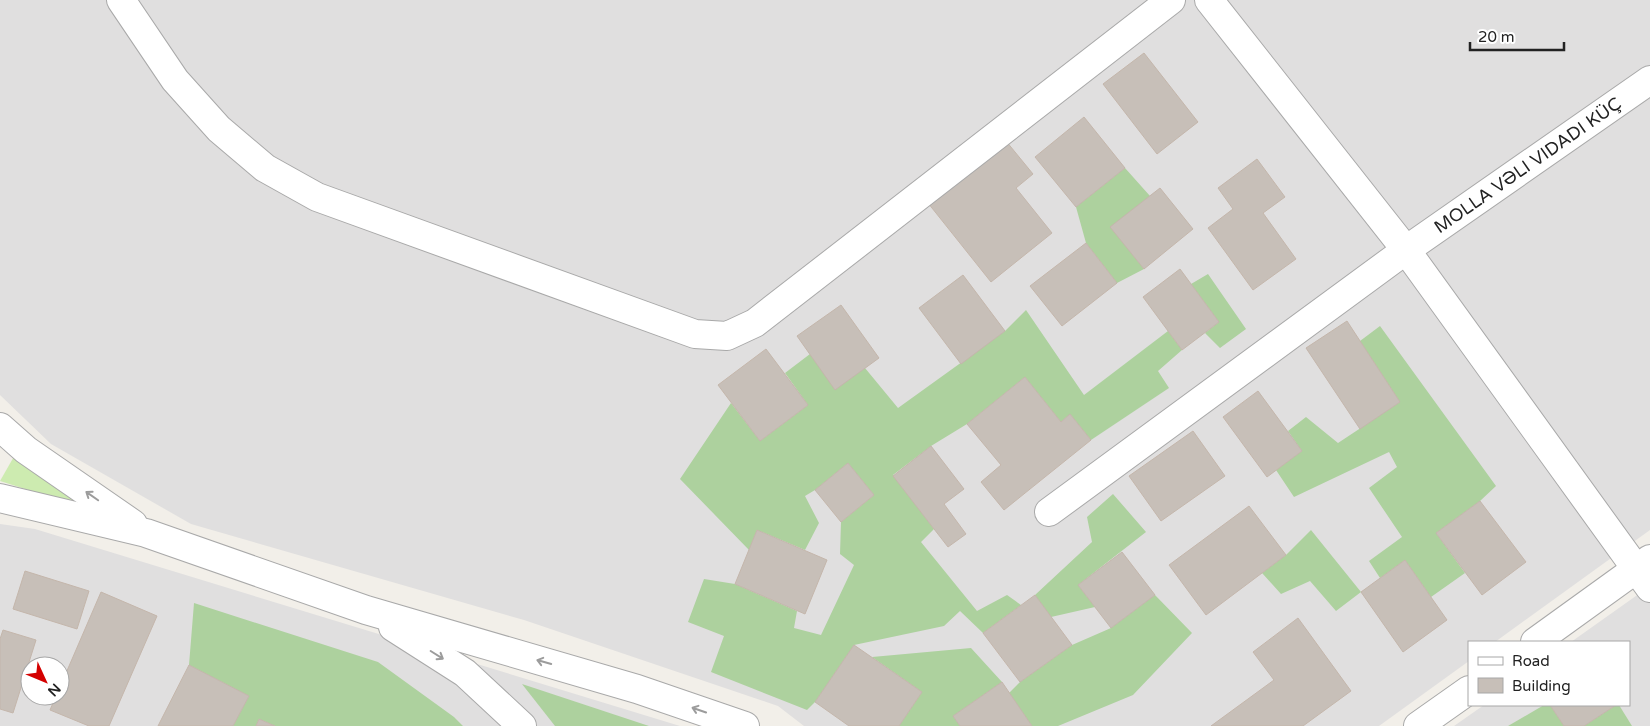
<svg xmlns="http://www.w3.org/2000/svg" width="1650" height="726" viewBox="0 0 1650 726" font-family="'Varela Round',sans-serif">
  <rect width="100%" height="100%" fill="#f2efe9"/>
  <g fill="#e0dfdf" fill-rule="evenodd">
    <path d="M 0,0 L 1650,0 L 1650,530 L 1495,642 L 1469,642 L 1469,661 L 1379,726 L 804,726 L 778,706 L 524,620 L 191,524 L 51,444 L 0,395 Z"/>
    <path d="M 0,524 L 35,529 L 680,726 L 0,726 ZM 30,666 L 60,666 L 60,696 L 30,696 Z"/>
    <path d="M 1650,586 L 1650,726 L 1454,726 L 1484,705 L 1629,705 L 1629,642 L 1571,642 Z"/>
  </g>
  <path fill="#cdebb0" d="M 16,453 L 104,514 L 0,481 Z"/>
  <g fill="#add19e">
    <path d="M 1125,168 L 1150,196 L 1111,227 L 1144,269 L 1117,283 L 1086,243 L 1076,207 Z"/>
    <path d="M 1208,274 L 1246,329 L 1220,348 L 1205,333 L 1219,322 L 1191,284 Z"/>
    <path d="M 1026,310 L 1084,395 L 1168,331 L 1182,350 L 1158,371 L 1169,388 L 1091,440 L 1070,414 L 1061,422 L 1025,377 L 967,424 L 931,446 L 893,475 L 934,529 L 921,542 L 977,611 L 1007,595 L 1021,605 L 983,633 L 960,611 L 944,626 L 854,645 L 815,702 L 807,710 L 711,672 L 724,636 L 688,622 L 704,579 L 735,584 L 797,611 L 794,628 L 821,635 L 854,565 L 840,554 L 841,522 L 874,495 L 848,463 L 815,490 L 805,496 L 819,523 L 805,550 L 757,530 L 749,550 L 680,479 L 731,403 L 760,441 L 808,405 L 785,373 L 810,354 L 835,389 L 865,368 L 898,408 L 1005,331 Z"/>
    <path d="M 1380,326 L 1496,486 L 1480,501 L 1436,533 L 1465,573 L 1431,597 L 1405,560 L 1380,578 L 1369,561 L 1402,537 L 1369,488 L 1397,467 L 1389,452 L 1294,497 L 1276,470 L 1302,451 L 1288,431 L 1306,417 L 1338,443 L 1400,402 L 1360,341 Z"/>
    <path d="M 1113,494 L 1146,532 L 1078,585 L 1095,607 L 1051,617 L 1035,595 L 1092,542 L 1087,517 Z"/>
    <path d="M 1311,530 L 1361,592 L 1336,611 L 1310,581 L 1281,594 L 1262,573 L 1286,555 Z"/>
    <path d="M 1155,595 L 1192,633 L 1133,695 L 1058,726 L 1032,726 L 1009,693 L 1020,682 L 1072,645 L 1111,628 Z"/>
    <path d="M 194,603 L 378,662 L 454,717 L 463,726 L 275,726 L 259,719 L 256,726 L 233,726 L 249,696 L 189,665 Z"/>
    <path d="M 971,648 L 1002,682 L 953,716 L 960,726 L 899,726 L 922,692 L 872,657 Z"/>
    <path d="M 522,684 L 649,726 L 555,726 Z"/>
    <path d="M 1544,705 L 1550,705 L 1564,726 L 1508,726 Z"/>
    <path d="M 1616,705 L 1619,705 L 1632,726 L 1584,726 Z"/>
  </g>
  <g fill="#c7bfb8" stroke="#c4b6ab">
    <path d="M 1144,53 L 1198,122 L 1157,154 L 1103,84 Z"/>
    <path d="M 1084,117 L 1125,168 L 1076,207 L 1035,157 Z"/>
    <path d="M 1006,141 L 1033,174 L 1016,188 L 1052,233 L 991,282 L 928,203 Z"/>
    <path d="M 1257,159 L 1285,197 L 1263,213 L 1296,259 L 1253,290 L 1208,228 L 1233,209 L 1218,188 Z"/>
    <path d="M 1160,188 L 1193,229 L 1144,269 L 1110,227 Z"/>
    <path d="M 1086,243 L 1117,283 L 1062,326 L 1030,286 Z"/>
    <path d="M 1180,269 L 1219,322 L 1182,350 L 1143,297 Z"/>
    <path d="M 963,275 L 1005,331 L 961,364 L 919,308 Z"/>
    <path d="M 841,305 L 879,358 L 835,390 L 797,336 Z"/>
    <path d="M 1347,321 L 1400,402 L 1360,429 L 1306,348 Z"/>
    <path d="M 766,349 L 808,405 L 760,441 L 718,385 Z"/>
    <path d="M 1025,377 L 1061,422 L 1070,414 L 1091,440 L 1004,510 L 981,482 L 1001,465 L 967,424 Z"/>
    <path d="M 1258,391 L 1302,451 L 1267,477 L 1223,417 Z"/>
    <path d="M 1193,431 L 1225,476 L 1161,521 L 1129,476 Z"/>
    <path d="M 931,446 L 964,489 L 944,504 L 966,534 L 948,547 L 893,476 Z"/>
    <path d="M 848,463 L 874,495 L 841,522 L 815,490 Z"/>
    <path d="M 1480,501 L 1526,562 L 1482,595 L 1436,533 Z"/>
    <path d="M 1249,506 L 1286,555 L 1206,615 L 1169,565 Z"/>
    <path d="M 757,530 L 827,560 L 805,614 L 735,584 Z"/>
    <path d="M 1122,552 L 1155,595 L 1111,628 L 1078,585 Z"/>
    <path d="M 1405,560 L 1447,620 L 1403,652 L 1361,592 Z"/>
    <path d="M 25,571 L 89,591 L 77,629 L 13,609 Z"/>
    <path d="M 101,592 L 157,616 L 109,726 L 89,726 L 50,710 L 56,696 L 60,696 L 60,687 Z"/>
    <path d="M 1035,595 L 1072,645 L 1020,682 L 983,633 Z"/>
    <path d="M 1298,618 L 1351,691 L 1303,726 L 1211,726 L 1274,680 L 1253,652 Z"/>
    <path d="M 3,630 L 36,640 L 13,713 L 0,709 L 0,639 Z"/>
    <path d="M 854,645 L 922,692 L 899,726 L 849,726 L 815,702 Z"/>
    <path d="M 189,665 L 249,696 L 233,726 L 158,726 Z"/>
    <path d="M 1002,682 L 1032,726 L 960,726 L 953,716 Z"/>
    <path d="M 1550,705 L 1616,705 L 1584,726 L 1564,726 Z"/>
    <path d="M 259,719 L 275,726 L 256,726 Z"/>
  </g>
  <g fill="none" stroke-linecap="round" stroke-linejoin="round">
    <defs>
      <g id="minor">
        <path d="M 121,0 L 175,80 L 219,129 L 265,168 L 317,197 L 695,334 L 727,336 L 755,323 L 1171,0"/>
        <path d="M 1209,0 L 1406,250 L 1650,588"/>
        <path d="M 0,427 L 26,450 L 133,524"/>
        <path d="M 0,498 L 146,533 L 366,610 L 637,689 L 745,726"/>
        <path id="s1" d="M 1049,512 L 1406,250 L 1650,80"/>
        <path d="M 393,627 L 465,673 L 522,726"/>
        <path d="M 1535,642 L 1650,559"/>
        <path d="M 1418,726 L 1469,690"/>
      </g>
    </defs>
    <use href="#minor" stroke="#a9a9a9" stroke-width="30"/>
    <use href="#minor" stroke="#fff" stroke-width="28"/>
  </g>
  <defs><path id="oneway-shaft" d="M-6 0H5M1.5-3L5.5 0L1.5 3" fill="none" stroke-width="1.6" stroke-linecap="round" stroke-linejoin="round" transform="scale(1.25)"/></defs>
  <g stroke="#9c9c9c">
    <use href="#oneway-shaft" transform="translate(92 496) rotate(-145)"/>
    <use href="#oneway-shaft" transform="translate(437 655) rotate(32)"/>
    <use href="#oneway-shaft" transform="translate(544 662) rotate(-164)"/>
    <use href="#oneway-shaft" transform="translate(699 710) rotate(-161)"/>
  </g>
  <g text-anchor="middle" stroke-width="4" stroke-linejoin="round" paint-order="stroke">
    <g font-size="18" fill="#222" stroke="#fff">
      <text dy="6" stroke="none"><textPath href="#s1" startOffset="591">MOLLA VƏLI VIDADI KÜÇ</textPath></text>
    </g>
  </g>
  <rect x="1468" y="641" width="162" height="65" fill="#ffffff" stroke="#a7a7a7"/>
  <rect x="1478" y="657" width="25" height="8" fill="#ffffff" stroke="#a7a7a7"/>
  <text x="1512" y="666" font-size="15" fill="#222222">Road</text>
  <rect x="1478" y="678" width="25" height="15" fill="#c7bfb8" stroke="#a7a7a7"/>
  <text x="1512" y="691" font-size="15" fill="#222222">Building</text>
  <g transform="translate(45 681) rotate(134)"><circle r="24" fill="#ffffff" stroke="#a7a7a7"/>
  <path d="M0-4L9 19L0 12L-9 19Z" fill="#d40000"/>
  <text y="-8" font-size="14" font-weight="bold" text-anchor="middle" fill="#222222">N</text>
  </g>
  <path d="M1470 42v8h94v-8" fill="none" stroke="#222222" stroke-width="2.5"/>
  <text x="1478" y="42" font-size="15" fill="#222222" stroke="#ffffff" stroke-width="4" paint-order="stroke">20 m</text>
</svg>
